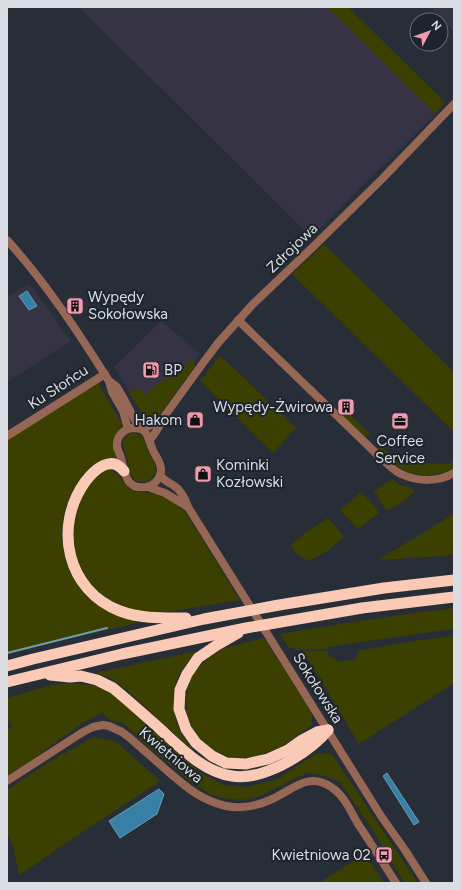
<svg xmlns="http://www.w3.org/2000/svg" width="461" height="890" viewBox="0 0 461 890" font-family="Figtree,sans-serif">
  <rect width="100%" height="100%" fill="#282e37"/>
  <g fill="#353344">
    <path d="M 79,7 L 327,7 L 436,114 L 311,237 Z"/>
    <path d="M 430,7 L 454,7 L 454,31 Z"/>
    <path d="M 29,283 L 71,341 L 7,382 L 7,297 Z"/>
    <path d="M 161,321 L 200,354 L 187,370 L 140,409 L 114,367 Z"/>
  </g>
  <g fill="#3b3f00">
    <path d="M 327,7 L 348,7 L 445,102 L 436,114 Z"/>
    <path d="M 324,244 L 454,372 L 454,432 L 292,274 Z"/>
    <path d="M 220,355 L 296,428 L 273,453 L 200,381 Z"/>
    <path d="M 189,358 L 191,358 L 194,361 L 195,366 L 162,412 L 153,421 L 150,418 L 141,412 L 129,393 L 138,388 L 146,395 L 160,381 L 162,382 L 163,381 L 166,383 L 167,381 L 164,378 L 167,374 L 171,378 L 186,364 L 187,364 L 190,361 Z"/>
    <path d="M 97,381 L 120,421 L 123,421 C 122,427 120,429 117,433 C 112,440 114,449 116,457 L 115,458 C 97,458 88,468 78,482 C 51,521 59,578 100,606 C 111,614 123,618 136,621 L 137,623 L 52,643 L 7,655 L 7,439 Z"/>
    <path d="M 342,407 L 346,411 L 371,435 L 368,436 L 367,435 L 365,437 L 338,411 Z"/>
    <path d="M 133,433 C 136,434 139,434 141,436 C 145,440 146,446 148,451 C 150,456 155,461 156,467 C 156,471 155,474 153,476 C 151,480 147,482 143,482 C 129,482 130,468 127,459 C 125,448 117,438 133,433 Z"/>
    <path d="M 379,443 L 398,462 L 449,464 L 454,461 L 454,468 C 440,475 420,478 405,471 C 398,467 391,461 385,455 C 381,451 376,449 379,443 Z"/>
    <path d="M 108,469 C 122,473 120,481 129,488 C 136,494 148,492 156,494 C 167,497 175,504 184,510 L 240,600 L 167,612 L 153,613 L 131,611 L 107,599 L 89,582 L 81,571 L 73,553 L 72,518 L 86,487 L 102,471 Z"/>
    <path d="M 392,479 C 393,480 397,483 398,484 C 404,487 410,485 414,491 C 409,499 395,508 386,510 L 374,491 Z"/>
    <path d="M 361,492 L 377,508 L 379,513 L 358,529 L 340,510 Z"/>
    <path d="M 454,514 L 454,554 L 442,556 L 378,560 Z"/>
    <path d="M 328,518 L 344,537 L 326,552 L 308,561 L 296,553 L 291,545 L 305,533 Z"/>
    <path d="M 454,608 L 454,629 L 339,645 L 328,647 L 328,649 L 300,650 L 297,651 L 294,648 L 289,648 L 280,634 C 338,624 396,615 454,608 Z"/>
    <path d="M 454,636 L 454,683 L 359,744 L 303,651 L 327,651 L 329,656 L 335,658 L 338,662 L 357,659 L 357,655 L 358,651 L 362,650 L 420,640 Z"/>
    <path d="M 264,638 L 312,713 L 312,725 L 281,747 L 255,757 L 231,758 L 210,749 L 196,734 L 187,717 L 186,697 L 191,676 L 208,658 L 222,649 Z"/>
    <path d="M 197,651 C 191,658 184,666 180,674 C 172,689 172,716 180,731 C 184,739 190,746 196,754 L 131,694 L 117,682 L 108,677 L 95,673 Z"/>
    <path d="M 73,683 L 97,686 L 114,695 L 199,772 L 224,785 L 247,787 L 277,779 L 316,754 L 326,753 L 333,756 L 418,883 L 404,883 L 372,829 L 340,782 L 325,776 L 307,773 L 260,796 L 243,800 L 222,798 L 209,794 L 191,782 L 145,744 L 123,723 L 110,720 L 102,713 L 84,722 L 33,759 L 7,776 L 7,730 L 12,726 L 7,718 L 7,698 L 51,685 Z"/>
    <path d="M 93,737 L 115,741 L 160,781 L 51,853 L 51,854 L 19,875 L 13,846 L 7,832 L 7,790 L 63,753 L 64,754 Z"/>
    <path d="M 365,853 L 384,883 L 319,883 Z"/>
  </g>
  <g fill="#377fa4" stroke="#689cb7">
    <path d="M 27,291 L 37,306 L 29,310 L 19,296 Z"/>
    <path d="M 387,773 L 419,822 L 414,825 L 383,776 Z"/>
    <path d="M 159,789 L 164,794 L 157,814 L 120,838 L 109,821 Z"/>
  </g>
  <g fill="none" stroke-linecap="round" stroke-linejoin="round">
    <path stroke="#689cb7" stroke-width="2" d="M 7,653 L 107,628"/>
    <g stroke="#966754" stroke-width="8">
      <path d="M 7,240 C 46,283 78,332 109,381 L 117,387 L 124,399 L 139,428"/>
      <path d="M 238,320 L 383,460 C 389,465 394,471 401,474 C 418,482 438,482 454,473"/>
      <path d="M 109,381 L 112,392 L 123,411 L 128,429"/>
      <path d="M 133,428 C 137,428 141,428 144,431 C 149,436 149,442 152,448 C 154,454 158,458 160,464 C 164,475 156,485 146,487 C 125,490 125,472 121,458 C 120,454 118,451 117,447 C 116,437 123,429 133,428 Z"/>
      <path d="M 141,429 C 148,427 154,423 161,421"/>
      <path d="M 7,436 L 105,374"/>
      <path d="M 150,440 C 154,433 159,430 161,421 L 203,363 L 218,343 L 253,304 L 314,246 L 382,179 L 454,104"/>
      <path d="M 160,475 C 164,481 168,482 173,485 C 181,490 185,498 188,507 L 381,816 L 405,850 L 426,883"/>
      <path d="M 148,487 L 165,493 L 188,507"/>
      <path d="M 7,781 L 83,732 L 93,727 L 103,725 L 109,726 L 122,732 L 130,738 C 141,748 153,758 164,768 C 184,785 199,800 226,806 C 240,809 257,806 270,800 C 292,791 307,771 331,787 C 344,795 351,812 358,824 C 371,843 383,863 396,883"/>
    </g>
    <g stroke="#facab7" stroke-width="11">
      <path d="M 124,471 C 111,454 94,470 85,482 C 53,527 67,591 120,611 C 141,619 164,618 186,618"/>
      <path d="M 238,633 L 217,645 L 198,658 L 187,674 L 180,690 L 179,709 L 186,729 L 196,743 L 212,756 L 226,763 L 246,764 L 268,759 L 288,750 L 302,740 L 317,732 L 328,730"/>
      <path d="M 7,666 L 33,659 L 204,619 L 279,605 L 384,588 L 454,580"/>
      <path d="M 50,675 L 70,677 L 81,676 L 97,680 L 113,688 C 129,701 144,715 159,728 C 180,747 203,772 232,776 C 250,779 267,772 282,765 C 299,756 316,745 328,730"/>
      <path d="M 7,682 L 122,654 L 246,628 L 362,608 L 454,597"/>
    </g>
  </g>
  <defs>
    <symbol id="building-square" viewBox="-11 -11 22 22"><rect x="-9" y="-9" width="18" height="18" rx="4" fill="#f29aaf" stroke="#1e242c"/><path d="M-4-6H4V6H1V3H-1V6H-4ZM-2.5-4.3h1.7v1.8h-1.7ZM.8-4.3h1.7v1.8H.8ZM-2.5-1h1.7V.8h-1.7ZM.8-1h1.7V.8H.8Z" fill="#111"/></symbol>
    <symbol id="fuel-square" viewBox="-11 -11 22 22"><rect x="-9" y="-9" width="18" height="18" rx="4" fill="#f29aaf" stroke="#1e242c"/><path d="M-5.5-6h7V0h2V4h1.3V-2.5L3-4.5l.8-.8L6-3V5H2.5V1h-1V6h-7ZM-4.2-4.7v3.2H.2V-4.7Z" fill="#111"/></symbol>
    <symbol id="shop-square" viewBox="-11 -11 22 22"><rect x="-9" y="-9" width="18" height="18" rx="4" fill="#f29aaf" stroke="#1e242c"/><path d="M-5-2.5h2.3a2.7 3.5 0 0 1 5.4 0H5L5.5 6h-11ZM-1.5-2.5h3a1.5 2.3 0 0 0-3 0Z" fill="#111"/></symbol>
    <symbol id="office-square" viewBox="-11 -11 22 22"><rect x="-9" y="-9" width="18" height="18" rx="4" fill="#f29aaf" stroke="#1e242c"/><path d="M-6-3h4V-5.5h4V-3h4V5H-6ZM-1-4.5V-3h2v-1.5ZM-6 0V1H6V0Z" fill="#111"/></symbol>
    <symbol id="bus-square" viewBox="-11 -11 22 22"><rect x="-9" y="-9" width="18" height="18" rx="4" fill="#f29aaf" stroke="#1e242c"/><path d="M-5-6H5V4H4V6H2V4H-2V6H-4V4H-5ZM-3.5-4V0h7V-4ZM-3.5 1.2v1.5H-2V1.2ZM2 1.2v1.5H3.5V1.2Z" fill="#111"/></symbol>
  </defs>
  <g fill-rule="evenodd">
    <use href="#building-square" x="65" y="296" width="20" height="20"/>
    <use href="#fuel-square" x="141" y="360" width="20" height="20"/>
    <use href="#building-square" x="336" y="397" width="20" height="20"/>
    <use href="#shop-square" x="185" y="410" width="20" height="20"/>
    <use href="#office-square" x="390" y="411" width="20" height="20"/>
    <use href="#shop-square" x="193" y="464" width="20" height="20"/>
    <use href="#bus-square" x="374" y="845" width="20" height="20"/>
  </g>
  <g text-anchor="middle" stroke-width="4" stroke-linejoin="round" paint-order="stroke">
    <g font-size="15" fill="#dadee4" stroke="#1e242c">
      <text transform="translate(292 248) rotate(-44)" y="5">Zdrojowa</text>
      <text transform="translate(58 387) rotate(-33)" y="5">Ku Słońcu</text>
      <text transform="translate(318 688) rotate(58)" y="5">Sokołowska</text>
      <text transform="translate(171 755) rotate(40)" y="5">Kwietniowa</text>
    </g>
    <g font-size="15" fill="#dadee4" stroke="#1e242c" text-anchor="start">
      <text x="88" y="302">Wypędy<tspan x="88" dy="17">Sokołowska</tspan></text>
      <text x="164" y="375">BP</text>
      <text x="333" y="412" text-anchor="end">Wypędy-Żwirowa</text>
      <text x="182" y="425" text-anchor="end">Hakom</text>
      <text x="400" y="446" text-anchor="middle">Coffee<tspan x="400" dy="17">Service</tspan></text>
      <text x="216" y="470">Kominki<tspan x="216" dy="17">Kozłowski</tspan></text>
      <text x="371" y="860" text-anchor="end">Kwietniowa 02</text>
    </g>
  </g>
  <rect width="461" height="890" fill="none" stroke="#dadee4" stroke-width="16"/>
  <g transform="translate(429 32) rotate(49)"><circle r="19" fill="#1e242c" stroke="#696e76"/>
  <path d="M0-3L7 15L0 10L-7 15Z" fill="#f29aaf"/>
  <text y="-6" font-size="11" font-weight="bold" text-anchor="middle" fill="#dadee4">N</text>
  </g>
</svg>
